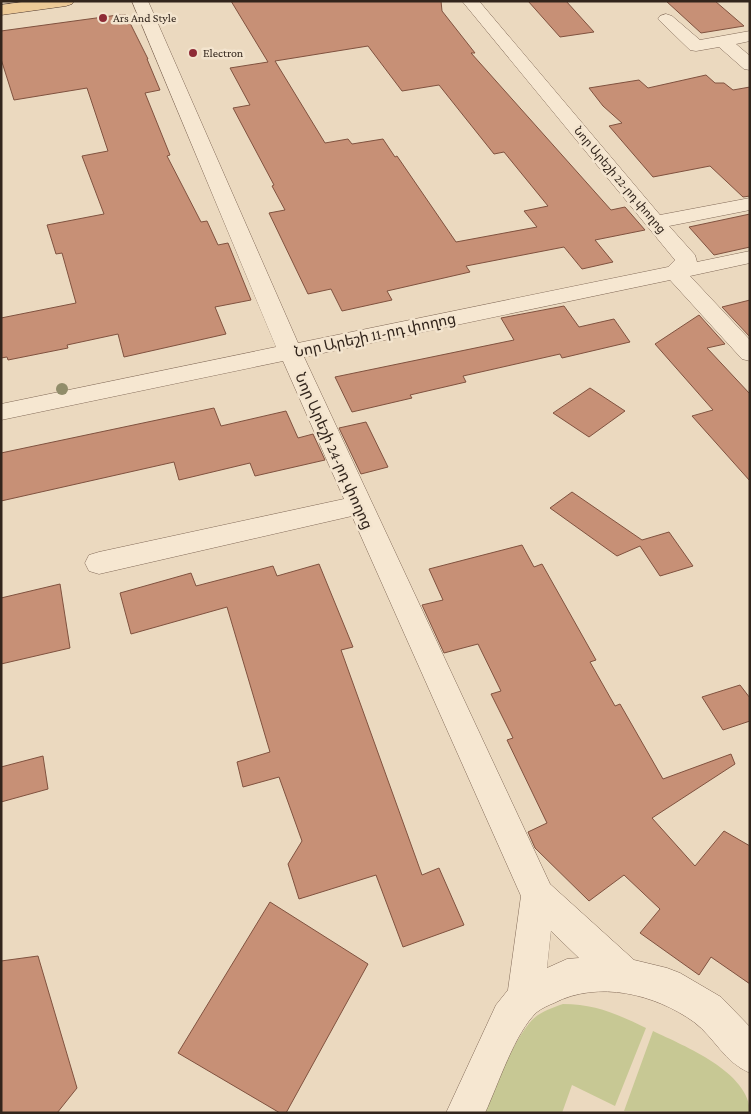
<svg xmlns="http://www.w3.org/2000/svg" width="751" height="1114" viewBox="0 0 751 1114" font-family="'Crimson Pro','Noto Sans Armenian',serif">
  <rect width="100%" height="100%" fill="#ebd9bf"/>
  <g fill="#c7c894">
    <path d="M 563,1004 C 595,1004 617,1014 646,1028 L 615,1106 L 572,1085 L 562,1113 L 482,1113 C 495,1088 514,1039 532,1020 C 540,1012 552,1008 563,1004 Z"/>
    <path d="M 653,1031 C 684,1046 750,1072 750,1113 L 624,1111 Z"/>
  </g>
  <g fill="#c79076" stroke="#80523f" fill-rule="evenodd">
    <path d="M 231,1 L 441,1 L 442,11 L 475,53 L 471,53 L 611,210 L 625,207 L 645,230 L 595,240 L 613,262 L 582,269 L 564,247 L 466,266 L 470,272 L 387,291 L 392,300 L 342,311 L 331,289 L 308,294 L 269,213 L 285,210 L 272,186 L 274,185 L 233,108 L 250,105 L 230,68 L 268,62 ZM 368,46 L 402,91 L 439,85 L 494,154 L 504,152 L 548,206 L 524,211 L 537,227 L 456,242 L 397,156 L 395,157 L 383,139 L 352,144 L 348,139 L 325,143 L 275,61 Z"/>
    <path d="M 528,1 L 566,1 L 594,32 L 560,37 Z"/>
    <path d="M 666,1 L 715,1 L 744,26 L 701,33 Z"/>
    <path d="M 118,15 L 126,15 L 148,59 L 147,59 L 160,90 L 145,93 L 170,155 L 167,156 L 201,222 L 207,221 L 218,245 L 228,243 L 251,300 L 215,307 L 226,334 L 124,357 L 118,334 L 67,345 L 68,348 L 8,360 L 7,357 L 1,358 L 1,318 L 76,303 L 62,253 L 56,254 L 47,225 L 104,214 L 82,156 L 108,151 L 87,88 L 14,100 L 1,59 L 1,31 Z"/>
    <path d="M 706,75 L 715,83 L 724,83 L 733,90 L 750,87 L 750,196 L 743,197 L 710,166 L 653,177 L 609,126 L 622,123 L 603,106 L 589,88 L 639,80 L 648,88 Z"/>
    <path d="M 750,214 L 750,247 L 714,255 L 689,227 Z"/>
    <path d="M 750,300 L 750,337 L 722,307 Z"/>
    <path d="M 564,306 L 579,327 L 614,319 L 630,342 L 562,358 L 560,354 L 463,376 L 466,382 L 410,395 L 412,398 L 352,412 L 335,377 L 514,340 L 501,318 Z"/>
    <path d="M 699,315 L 725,344 L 707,348 L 750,394 L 750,481 L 692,416 L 713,410 L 655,344 Z"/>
    <path d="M 590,388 L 625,411 L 589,437 L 553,413 Z"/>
    <path d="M 214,408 L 221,426 L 286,411 L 298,438 L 313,434 L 325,460 L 255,476 L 250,463 L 179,480 L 174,462 L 1,501 L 1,453 Z"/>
    <path d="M 366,422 L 388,467 L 361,474 L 339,428 Z"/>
    <path d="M 572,492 L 642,540 L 669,532 L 693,566 L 660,576 L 640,546 L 617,556 L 550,508 Z"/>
    <path d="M 522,545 L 534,567 L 542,564 L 596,660 L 590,662 L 615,706 L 620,704 L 663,779 L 731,754 L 735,764 L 652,818 L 695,866 L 724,831 L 750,846 L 750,984 L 711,957 L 699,975 L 640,933 L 660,909 L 624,875 L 589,901 L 535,848 L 528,832 L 547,823 L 507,740 L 513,738 L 491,694 L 501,691 L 478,644 L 444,653 L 422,605 L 443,600 L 429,569 Z"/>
    <path d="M 319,564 L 353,647 L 341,650 L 422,875 L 439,868 L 464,925 L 403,947 L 376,875 L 299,899 L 288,864 L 302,841 L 279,777 L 243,787 L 237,762 L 270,752 L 227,607 L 131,634 L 120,593 L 191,573 L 196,586 L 273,566 L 277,576 Z"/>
    <path d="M 60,584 L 70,648 L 1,664 L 1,598 Z"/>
    <path d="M 740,685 L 750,698 L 750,721 L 723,730 L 702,697 Z"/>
    <path d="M 43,756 L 48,789 L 1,802 L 1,767 Z"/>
    <path d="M 270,902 L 368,964 L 286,1113 L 280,1113 L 178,1053 Z"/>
    <path d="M 38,956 L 77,1088 L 57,1113 L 1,1113 L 1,961 Z"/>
  </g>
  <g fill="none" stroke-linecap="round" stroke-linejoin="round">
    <defs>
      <g id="minor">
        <path d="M 132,1 L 148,1 L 298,343 L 668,267 L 675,260 L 462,1 L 479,1 L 660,215 L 750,198 L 750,210 L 669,226 L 695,255 L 697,262 L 750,251 L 750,263 L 690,276 L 750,340 L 750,361 L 742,359 L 670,280 L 304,357 L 550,884 L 634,960 L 667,968 L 680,973 L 721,997 L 750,1027 L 750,1073 C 724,1062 715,1038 694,1022 C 655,994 598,980 554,1003 C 549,1005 542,1008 537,1012 C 515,1032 498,1085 485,1113 L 446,1113 L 496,1005 L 508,990 L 521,896 L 352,516 L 99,574 L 89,571 L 85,563 L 89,555 L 99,552 L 344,499 L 283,361 L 1,420 L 1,404 L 276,347 ZM 551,931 L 579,958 L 567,959 L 547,968 Z"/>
        <path d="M 666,14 L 672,16 L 700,40 L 750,31 L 750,41 L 736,44 L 750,56 L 750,70 L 744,69 L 719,47 L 696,51 L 690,50 L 658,19 L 660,16 Z"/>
      </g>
      <path id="major" d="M 29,1 L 74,1 L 72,4 L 66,6 L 1,15 L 1,5 Z"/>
    </defs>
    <use href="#minor" stroke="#826a58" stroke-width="1"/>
    <use href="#major" stroke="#50392d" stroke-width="1"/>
    <use href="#minor" fill="#f6e7d1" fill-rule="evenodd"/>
    <use href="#major" fill="#edca97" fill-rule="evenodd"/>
  </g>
  <circle fill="#918d6a" cx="62" cy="389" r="6"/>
  <g fill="#8e2b36" stroke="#f3e4ce" stroke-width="2">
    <circle cx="103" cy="18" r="5"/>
    <circle cx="193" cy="53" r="5"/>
  </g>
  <g text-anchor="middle" stroke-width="5" stroke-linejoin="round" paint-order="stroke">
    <g font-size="12" fill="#32251c" stroke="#f3e4ce" text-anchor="start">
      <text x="113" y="22">Ars And Style</text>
      <text x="203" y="57">Electron</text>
    </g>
    <g font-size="12" fill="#32251c" stroke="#f3e4ce">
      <text transform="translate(620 180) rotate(50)" y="4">Նոր Արեշի 22-րդ փողոց</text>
    </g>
    <g font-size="15" fill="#32251c" stroke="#f3e4ce">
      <text transform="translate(375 335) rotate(-12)" y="5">Նոր Արեշի 11-րդ փողոց</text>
      <text transform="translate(334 451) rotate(66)" y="5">Նոր Արեշի 24-րդ փողոց</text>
    </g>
  </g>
  <rect width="751" height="1114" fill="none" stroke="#32251c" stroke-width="5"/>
</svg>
